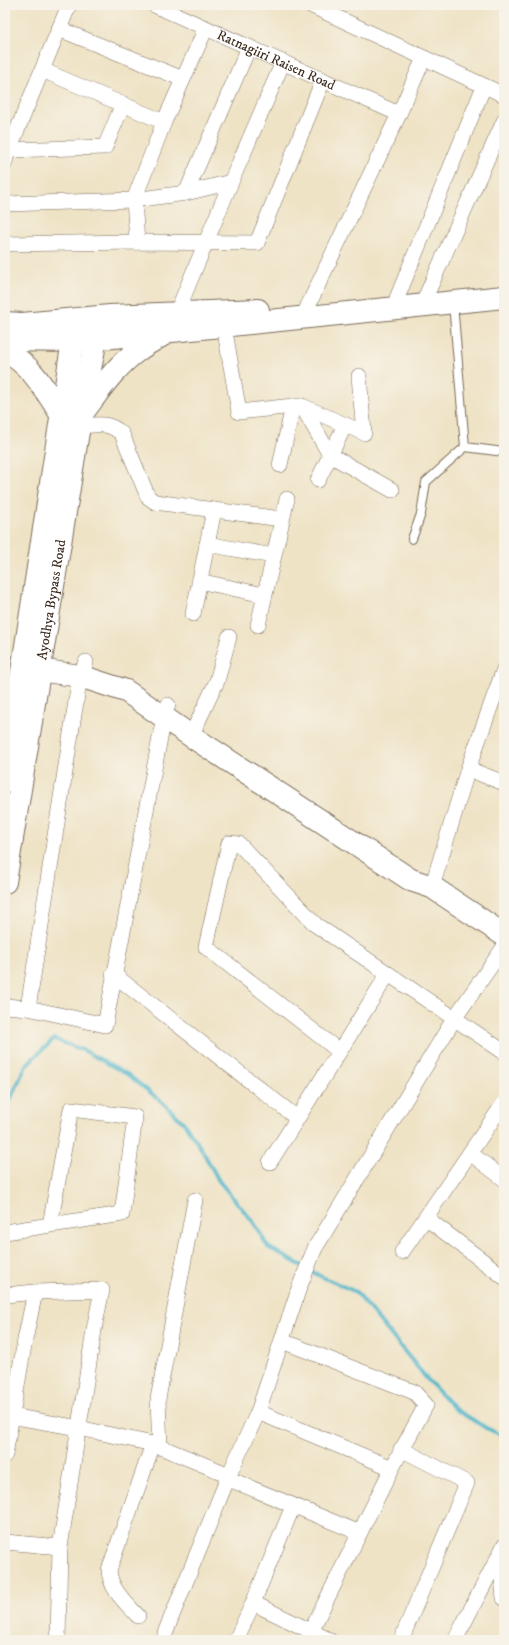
<svg xmlns="http://www.w3.org/2000/svg" width="509" height="1645" viewBox="0 0 509 1645" font-family="'IM FELL DW Pica',serif">
  <rect width="100%" height="100%" fill="#f7f3e8"/>
  <filter id="ink" filterUnits="userSpaceOnUse"><feTurbulence type="fractalNoise" baseFrequency=".025" numOctaves="2"/><feDisplacementMap in="SourceGraphic" scale="8" xChannelSelector="R" yChannelSelector="G"/><feConvolveMatrix kernelMatrix="1 2 1 2 8 2 1 2 1" color-interpolation-filters="sRGB"/></filter>
  <filter id="wash" filterUnits="userSpaceOnUse"><feTurbulence type="fractalNoise" baseFrequency=".012" numOctaves="4" result="noise"/><feDisplacementMap in="SourceGraphic" scale="16" xChannelSelector="R" yChannelSelector="G"/><feGaussianBlur stdDeviation="0.9" result="paint"/><feColorMatrix in="noise" values="0 0 0 0 0 0 0 0 0 0 0 0 0 0 0 0 0 1.4 0 .05"/><feComposite in="paint" operator="in"/></filter>
  <g filter="url(#wash)">
    <rect width="100%" height="100%" fill="#efe3c6"/>
    <g fill="none" stroke-linecap="round" stroke-linejoin="round">
      <path stroke="#4cb5ca" stroke-width="4" d="M 5,1110 L 27,1064 L 54,1039 L 85,1051 L 127,1074 L 162,1102 L 184,1123 L 202,1150 L 219,1181 L 254,1223 L 268,1247 L 320,1276 L 356,1292 L 427,1379 L 455,1409 L 486,1428 L 504,1436"/>
    </g>
  </g>
  <g filter="url(#ink)">
    <g fill="none" stroke-linecap="round" stroke-linejoin="round">
      <defs>
        <g id="lane">
          <path d="M 453,303 L 465,447"/>
          <path d="M 412,539 L 421,514 L 426,482 L 465,447 L 504,452"/>
        </g>
        <g id="street">
          <path id="s1" d="M 154,5 L 399,114"/>
          <path d="M 310,5 L 504,95"/>
          <path d="M 59,29 L 183,79"/>
          <path d="M 42,70 L 164,122"/>
          <path d="M 9,150 L 105,147 L 123,104"/>
          <path d="M 5,163 L 6,157 L 69,5"/>
          <path d="M 186,193 L 249,47"/>
          <path d="M 5,204 L 134,200 L 186,193 L 231,182"/>
          <path d="M 137,242 L 134,200 L 164,122 L 206,28"/>
          <path d="M 5,244 L 137,242 L 257,243 L 323,80"/>
          <path d="M 426,296 L 504,121"/>
          <path d="M 397,298 L 484,86"/>
          <path d="M 307,308 L 399,114 L 424,58"/>
          <path d="M 177,312 L 231,182 L 283,62"/>
          <path d="M 224,326 L 239,412 L 293,406 L 302,406 L 364,433 L 359,376"/>
          <path d="M 302,406 L 330,455 L 392,490"/>
          <path d="M 79,426 C 97,425 108,421 122,434 L 148,497 L 155,502 L 281,519"/>
          <path d="M 280,465 L 293,406"/>
          <path d="M 318,480 L 345,425"/>
          <path d="M 207,544 L 273,556"/>
          <path d="M 199,581 L 264,595"/>
          <path d="M 193,614 L 214,510"/>
          <path d="M 258,625 L 287,499"/>
          <path d="M 191,736 L 217,681 L 229,637"/>
          <path d="M 468,769 L 504,783"/>
          <path d="M 432,887 L 468,769 L 504,669"/>
          <path d="M 113,974 L 297,1118"/>
          <path d="M 5,1006 L 28,1008 L 105,1025 L 164,717 L 168,705"/>
          <path d="M 28,1008 L 80,676 L 86,662"/>
          <path d="M 339,1051 L 206,947 L 229,843 L 239,844 L 316,925 L 504,1052"/>
          <path d="M 470,1153 L 504,1179"/>
          <path d="M 270,1162 L 388,974"/>
          <path d="M 426,1218 L 504,1277"/>
          <path d="M 5,1232 L 122,1214 L 135,1117 L 71,1109 L 50,1225"/>
          <path d="M 402,1252 L 504,1103"/>
          <path d="M 5,1295 L 35,1292 L 102,1290 L 95,1324 L 60,1547 L 58,1640"/>
          <path d="M 282,1341 L 414,1392 L 426,1405 L 392,1468 L 311,1631"/>
          <path d="M 258,1412 L 392,1468"/>
          <path d="M 5,1415 L 79,1428 L 153,1444 L 229,1475"/>
          <path d="M 160,1447 L 158,1399 L 195,1200"/>
          <path d="M 5,1455 L 25,1340 L 35,1292"/>
          <path d="M 229,1479 L 360,1533"/>
          <path d="M 5,1542 L 60,1547"/>
          <path d="M 500,1556 L 504,1598"/>
          <path d="M 253,1603 L 329,1640"/>
          <path d="M 138,1616 C 125,1602 110,1589 109,1570 L 153,1444"/>
          <path d="M 165,1640 L 165,1633 L 229,1475 L 258,1412 L 299,1288 L 315,1248 L 454,1019 L 504,947"/>
          <path d="M 236,1640 L 253,1603 L 293,1506"/>
          <path d="M 401,1640 L 467,1483 L 401,1449"/>
          <path d="M 455,1640 L 504,1546"/>
        </g>
        <path id="secondary" d="M 23,670 L 39,670 L 80,676 L 126,691 L 191,736 L 411,880 L 432,887 L 504,935"/>
        <g id="primary">
          <path d="M 5,323 L 22,324 L 110,316 L 258,310"/>
          <path d="M 5,340 L 74,341 L 504,297"/>
          <path d="M 5,351 C 33,366 45,390 62,416"/>
          <path d="M 84,411 C 100,390 115,367 137,351 C 145,345 154,340 163,335"/>
          <path d="M 5,782 L 75,327"/>
          <path id="s2" d="M 5,882 L 79,426 L 100,318"/>
        </g>
      </defs>
      <use href="#lane" stroke="#7a6b59" stroke-width="10"/>
      <use href="#street" stroke="#7a6b59" stroke-width="16"/>
      <use href="#secondary" stroke="#7a6b59" stroke-width="24"/>
      <use href="#primary" stroke="#7a6b59" stroke-width="24"/>
      <use href="#lane" stroke="#fff" stroke-width="8"/>
      <use href="#street" stroke="#fff" stroke-width="15"/>
      <use href="#secondary" stroke="#fff" stroke-width="22"/>
      <use href="#primary" stroke="#fff" stroke-width="22"/>
    </g>
  </g>
  <g text-anchor="middle" stroke-width="3" stroke-linejoin="round" paint-order="stroke">
    <g font-size="14" fill="#3b2a1e" stroke="#f7f3e8">
      <text dy="5" stroke="none"><textPath href="#s1" startOffset="134">Ratnagiiri Raisen Road</textPath></text>
      <text dy="5" stroke="none"><textPath href="#s2" startOffset="286">Ayodhya Bypass Road</textPath></text>
    </g>
  </g>
  <rect width="509" height="1645" fill="none" stroke="#f7f3e8" stroke-width="20"/>
</svg>
